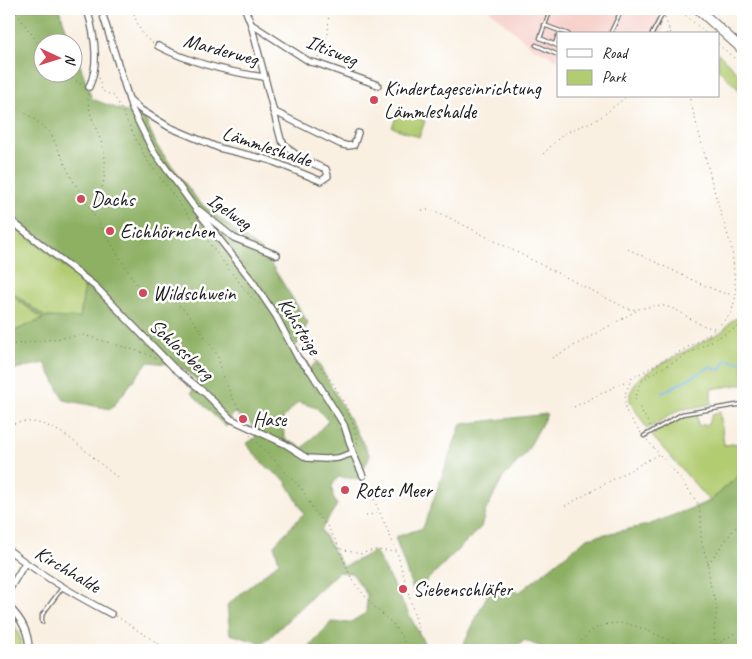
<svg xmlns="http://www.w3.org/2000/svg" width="752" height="659" viewBox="0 0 752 659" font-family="Caveat,sans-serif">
  <rect width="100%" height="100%" fill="#fff"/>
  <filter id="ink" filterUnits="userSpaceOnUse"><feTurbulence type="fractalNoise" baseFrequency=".02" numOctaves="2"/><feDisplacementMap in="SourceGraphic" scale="10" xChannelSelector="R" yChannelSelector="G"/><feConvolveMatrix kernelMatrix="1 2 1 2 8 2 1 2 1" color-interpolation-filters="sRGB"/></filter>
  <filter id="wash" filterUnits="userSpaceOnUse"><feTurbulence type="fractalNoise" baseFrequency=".0096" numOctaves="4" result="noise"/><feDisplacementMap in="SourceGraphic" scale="20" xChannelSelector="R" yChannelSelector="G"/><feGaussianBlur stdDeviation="1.12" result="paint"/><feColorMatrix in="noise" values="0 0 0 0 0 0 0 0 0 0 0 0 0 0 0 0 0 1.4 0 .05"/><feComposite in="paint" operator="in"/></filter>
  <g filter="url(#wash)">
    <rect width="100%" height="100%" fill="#f9f0e2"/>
    <path fill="#f7d0ca" d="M 488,9 L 655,9 L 656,13 L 665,26 L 662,34 L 558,34 L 558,60 L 532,47 Z"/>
    <g fill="#b2cc72" stroke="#677447">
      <path d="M 718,53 L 743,78 L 743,91 L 738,89 L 718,69 Z"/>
      <path d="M 399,110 L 425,121 L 419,137 L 392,127 Z"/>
      <path d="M 9,222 L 85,283 L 80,319 L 45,317 L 9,290 Z"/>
      <path d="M 9,293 L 43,319 L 9,333 Z"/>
      <path d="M 743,315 L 743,384 L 711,389 L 711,404 L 679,410 L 647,429 L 630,401 L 630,393 L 638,379 L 654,368 L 723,331 L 731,321 Z"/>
      <path d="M 720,412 L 724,445 L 743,443 L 743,472 L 710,501 L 652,436 C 661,421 681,417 697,413 L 698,426 L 708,424 L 712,415 Z"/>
      <path d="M 14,624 L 21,640 L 22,650 L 9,650 L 9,634 Z"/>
    </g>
    <g fill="#8db064" stroke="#546640" fill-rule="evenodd">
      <path d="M 9,9 L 59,9 L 71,42 L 42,42 L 42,72 L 72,72 L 73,45 L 92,99 L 145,119 L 157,146 L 199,202 L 264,253 L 308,323 L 292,353 L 305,374 L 317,361 L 370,456 L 359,479 L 338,477 L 332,486 L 333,497 L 337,505 L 321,530 L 343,567 L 375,551 L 428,650 L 307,650 L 331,622 L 349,623 L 366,613 L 367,595 L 352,573 L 338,572 L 263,644 L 230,634 L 227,605 L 279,562 L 274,545 L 304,513 L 285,480 L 265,466 L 246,444 L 256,437 L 251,423 L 234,412 L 226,427 L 191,393 L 198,381 L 179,365 L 148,362 L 111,409 L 64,400 L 45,363 L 9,370 L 9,333 L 43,319 L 9,293 L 9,290 L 45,317 L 80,318 L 85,283 L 9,222 ZM 298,402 L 317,408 L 328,421 L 303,448 L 284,438 L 283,418 Z"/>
      <path d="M 547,414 L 526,453 L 503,478 L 486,510 L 481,527 L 414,593 L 395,537 L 423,528 L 461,424 Z"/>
      <path d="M 743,472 L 743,650 L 542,650 L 543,648 L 524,640 L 516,650 L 461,650 L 493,583 L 520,592 L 587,538 L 648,525 L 710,501 Z"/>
    </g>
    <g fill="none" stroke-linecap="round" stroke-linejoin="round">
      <path stroke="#73b5e8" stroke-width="2" d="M 662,393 L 710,367 L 718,370 L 722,369 L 725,361 C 732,359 737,364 743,361"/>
    </g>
  </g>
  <g filter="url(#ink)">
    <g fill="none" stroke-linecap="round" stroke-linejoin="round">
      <defs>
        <g id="service">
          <path d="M 551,9 L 540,38 L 558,46"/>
          <path d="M 544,25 L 568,34"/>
          <path d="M 610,34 L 622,9"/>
          <path d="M 652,34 L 663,13 L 662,9"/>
          <path d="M 555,44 L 558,36"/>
          <path d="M 536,45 L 558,55"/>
          <path d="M 644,436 L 682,414 L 743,404"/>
          <path d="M 42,622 L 42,615 L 62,588"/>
        </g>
        <g id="minor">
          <path d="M 87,9 C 94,32 100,64 89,87"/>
          <path d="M 101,9 L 132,109 L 152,149 L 192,204 L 253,282 L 276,316 L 298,358 L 311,372 L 344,425 L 353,453 L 363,476"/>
          <path d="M 251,24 L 310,62 L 316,63 L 378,85"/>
          <path d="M 158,46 C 191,63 228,72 264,77"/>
          <path d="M 129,99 L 141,110 L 169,127 L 219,148 L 269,160 L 321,181 L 328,176 L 326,169 C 308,162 293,156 281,140 L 251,24 L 245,9"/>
          <path d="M 273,111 L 340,144 L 348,146 L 354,145 L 358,133"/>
          <path d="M 199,210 L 234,238 L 277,255"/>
          <path d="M 9,219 L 96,287 L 174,368 L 205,393 L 231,419 L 285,444 L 307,458 L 325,459 L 338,458 L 353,453"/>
          <path d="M 9,550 C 40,575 75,595 111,614"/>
          <path d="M 9,590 L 25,563"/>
          <path d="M 9,607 C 22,619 29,633 29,650"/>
        </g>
        <path id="primary" d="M 698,9 L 743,50"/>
      </defs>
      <use href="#service" stroke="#696661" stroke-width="5"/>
      <use href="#minor" stroke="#696661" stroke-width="8"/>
      <use href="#primary" stroke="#696661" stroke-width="11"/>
      <g stroke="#696661" stroke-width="1" stroke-dasharray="1 4" stroke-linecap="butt">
        <path d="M 13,9 L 42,48"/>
        <path d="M 133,9 C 136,22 141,37 153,43"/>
        <path d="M 678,9 L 707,34"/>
        <path d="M 665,18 L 671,34"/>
        <path d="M 666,34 L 669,29"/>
        <path d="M 718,44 L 743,66"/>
        <path d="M 318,57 L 328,34 L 329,9"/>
        <path d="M 64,72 L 83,86"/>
        <path d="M 99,78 L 102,91 L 114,96 L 118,103 L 146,159 L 234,276 L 252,298 L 259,304"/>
        <path d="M 88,94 C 87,113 98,130 103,148 C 109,169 101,194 95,214"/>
        <path d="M 9,102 L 34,119 L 50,132 L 72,179 L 134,281 L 141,289 L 169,297 L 182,308 L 190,316 L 217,354 L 223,375 L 231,395 L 244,418"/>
        <path d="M 543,154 L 563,134 L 600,118 L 627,96"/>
        <path d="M 272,155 L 279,147"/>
        <path d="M 422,210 L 430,210 L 440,213 L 628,309 C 641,311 652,304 664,306 C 683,309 696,328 716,328"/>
        <path d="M 628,249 L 703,285 L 723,293 L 735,295"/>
        <path d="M 297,341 C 317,361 334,381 346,407 C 351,417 354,429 358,440 L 357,443"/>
        <path d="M 9,345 L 83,335 L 145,353 L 156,359"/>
        <path d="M 552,358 L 636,311"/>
        <path d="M 574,407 L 632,378"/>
        <path d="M 9,425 C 51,409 87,455 117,477"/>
        <path d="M 650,426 L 635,399 L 641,382 L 651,374 L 743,324"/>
        <path d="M 641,433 L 627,413 L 625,404 L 625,394 L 632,378 L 699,341 L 716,328 L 731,314 L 736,295 L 732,249 L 716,197 L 689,96"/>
        <path d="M 250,435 L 302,489 L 314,511 L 326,524 L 337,543 L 352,580 L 373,606 L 392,623 L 402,637 L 408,650"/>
        <path d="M 647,440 L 679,477 L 699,505 L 701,519 L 701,540 L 708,564 L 710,583 L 717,606 L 714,631 L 715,645"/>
        <path d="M 366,481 L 397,552 L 422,642 L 426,650"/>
        <path d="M 565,506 L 659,454"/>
        <path d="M 366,516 L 380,512"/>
        <path d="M 341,549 L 360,554 L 374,550 L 397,552"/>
        <path d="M 708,564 L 735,528 L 743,522"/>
        <path d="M 116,616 L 168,650"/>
        <path d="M 577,650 C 581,640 587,633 597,628 C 632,610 666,648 700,648 C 717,647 731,637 743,625"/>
      </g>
      <use href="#service" stroke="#fff" stroke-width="2.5"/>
      <use href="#minor" stroke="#fff" stroke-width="5.5"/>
      <use href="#primary" stroke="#fff" stroke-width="9"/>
    </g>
  </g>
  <g fill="#d1495b" stroke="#fff" stroke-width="2">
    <circle cx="374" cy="100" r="5"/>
    <circle cx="81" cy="199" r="5"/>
    <circle cx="110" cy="231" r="5"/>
    <circle cx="143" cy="293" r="5"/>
    <circle cx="243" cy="419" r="5"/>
    <circle cx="345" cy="490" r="5"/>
    <circle cx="403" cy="589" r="5"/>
  </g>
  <g text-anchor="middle" stroke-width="5" stroke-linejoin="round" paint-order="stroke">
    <g font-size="20" fill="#1c1c1c" stroke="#fff">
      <text transform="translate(221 49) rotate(15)" y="7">Marderweg</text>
      <text transform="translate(332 50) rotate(22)" y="7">Iltisweg</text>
      <text transform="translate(267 146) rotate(18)" y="7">Lämmleshalde</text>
      <text transform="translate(230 211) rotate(35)" y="7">Igelweg</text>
      <text transform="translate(300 326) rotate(58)" y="7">Kuhsteige</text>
      <text transform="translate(182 349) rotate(43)" y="7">Schlossberg</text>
      <text transform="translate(68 569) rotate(31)" y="7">Kirchhalde</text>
    </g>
    <g font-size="20" fill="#1c1c1c" stroke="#fff" text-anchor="start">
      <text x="384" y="95">Kindertageseinrichtung<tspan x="384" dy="23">Lämmleshalde</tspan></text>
      <text x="91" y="206">Dachs</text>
      <text x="120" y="238">Eichhörnchen</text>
      <text x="153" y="300">Wildschwein</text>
      <text x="253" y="426">Hase</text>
      <text x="355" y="497">Rotes Meer</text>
      <text x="413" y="596">Siebenschläfer</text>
    </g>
  </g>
  <rect width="752" height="659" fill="none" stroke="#fff" stroke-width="30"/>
  <rect x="557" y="32" width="162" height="65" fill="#ffffff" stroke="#a4a4a4"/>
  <rect x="567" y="49" width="25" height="8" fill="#ffffff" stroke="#a4a4a4"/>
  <text x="602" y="58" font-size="15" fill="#1c1c1c">Road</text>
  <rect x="567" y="70" width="25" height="15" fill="#b2cc72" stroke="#a4a4a4"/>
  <text x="602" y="82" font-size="15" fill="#1c1c1c">Park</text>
  <g transform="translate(58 58) rotate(94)"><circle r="24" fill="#ffffff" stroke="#a4a4a4"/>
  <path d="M0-4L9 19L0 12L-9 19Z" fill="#d1495b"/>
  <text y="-8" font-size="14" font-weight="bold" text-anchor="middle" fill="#1c1c1c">N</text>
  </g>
</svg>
